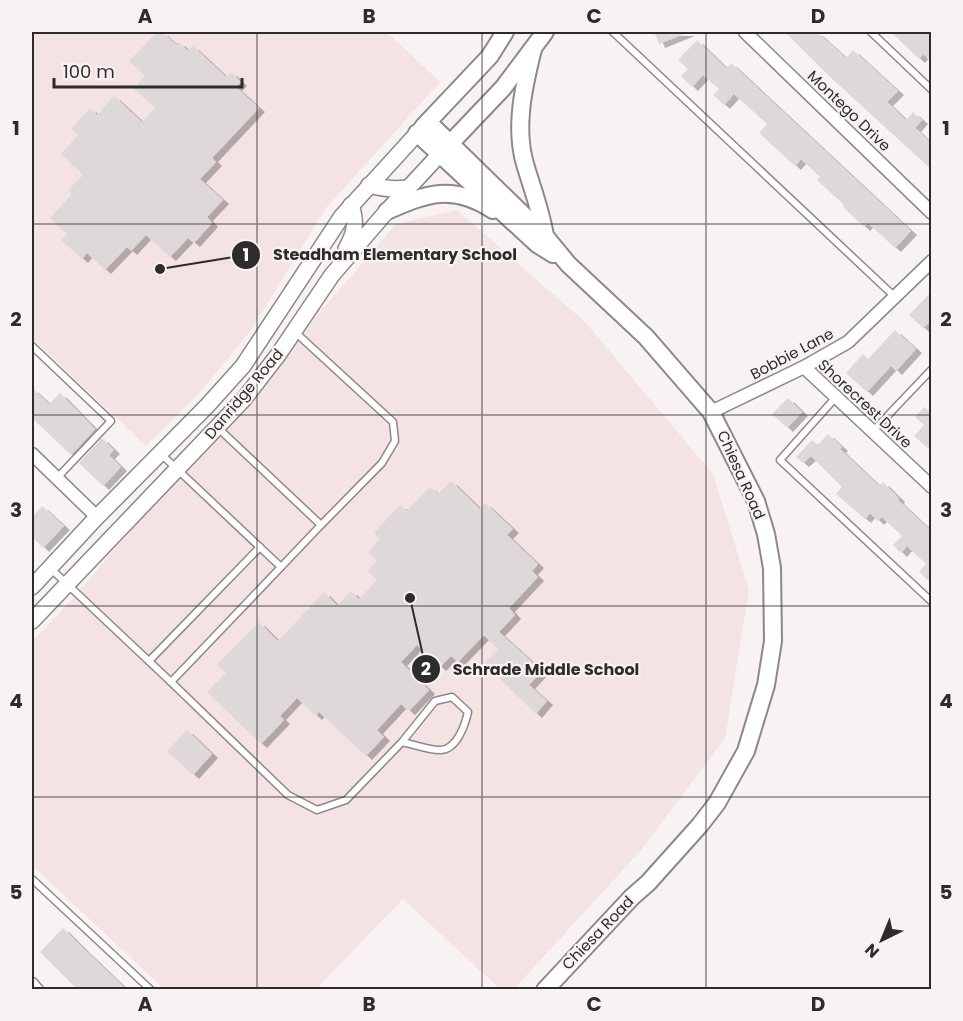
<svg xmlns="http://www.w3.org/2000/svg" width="963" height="1021" viewBox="0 0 963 1021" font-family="Poppins,sans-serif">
  <defs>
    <filter id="shadow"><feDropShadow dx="6" dy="4" stdDeviation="0" flood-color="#0004"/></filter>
  </defs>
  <rect width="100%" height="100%" fill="#f9f2f2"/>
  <g fill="#f3e3e3">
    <path d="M 32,32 L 387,32 L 440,82 L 326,208 L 251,330 L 201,391 L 146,446 L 32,338 Z"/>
    <path d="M 457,210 L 585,322 L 713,474 L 749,590 L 725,738 L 641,850 L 514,989 L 500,989 L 403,899 L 316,989 L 164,989 L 32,865 L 32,642 L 65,607 L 396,224 Z"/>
  </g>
  <g fill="#dfd8d8" filter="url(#shadow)">
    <path d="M 157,32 L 162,32 L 177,45 L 179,42 L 188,51 L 193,46 L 226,77 L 231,72 L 241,82 L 236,87 L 259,108 L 212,158 L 216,162 L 200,179 L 223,200 L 207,217 L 212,223 L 194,243 L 188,238 L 170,257 L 146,235 L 131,251 L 127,247 L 105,270 L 87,253 L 82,259 L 61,240 L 67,234 L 50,218 L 72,194 L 68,190 L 83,175 L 61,154 L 78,135 L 71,129 L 90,108 L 97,115 L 114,96 L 142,122 L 155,108 L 134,89 L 145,76 L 129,61 Z"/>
    <path d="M 654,32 L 689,32 L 659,44 Z"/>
    <path d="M 785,32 L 817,32 L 846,58 L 853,50 L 898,91 L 887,102 L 906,120 L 913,112 L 922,120 L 915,128 L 932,143 L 932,170 L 829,76 Z"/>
    <path d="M 891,32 L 932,32 L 932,62 L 923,54 L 919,59 Z"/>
    <path d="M 697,40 L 726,68 L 731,63 L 911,231 L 895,248 L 868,223 L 864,227 L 843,207 L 844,205 L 817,180 L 820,177 L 801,159 L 795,166 L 759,133 L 767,124 L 734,94 L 724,105 L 713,95 L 719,89 L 703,75 L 692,87 L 681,76 L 688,69 L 678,60 Z"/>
    <path d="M 932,291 L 932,320 L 923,328 L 909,315 Z"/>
    <path d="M 895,330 L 916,349 L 896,371 L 891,366 L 867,392 L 846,373 L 863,354 L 868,359 Z"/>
    <path d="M 32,388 L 49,404 L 60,393 L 95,429 L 71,455 L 32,418 Z"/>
    <path d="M 788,398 L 802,412 L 787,428 L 772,414 Z"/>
    <path d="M 924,407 L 932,414 L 932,452 L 914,436 L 924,425 L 915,417 Z"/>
    <path d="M 828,434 L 842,447 L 840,449 L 879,486 L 883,482 L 899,498 L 898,500 L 932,532 L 932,584 L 919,572 L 926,564 L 907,546 L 901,553 L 893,545 L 902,536 L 882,517 L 878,521 L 870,513 L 865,519 L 836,494 L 842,487 L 811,456 L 803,463 L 796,457 L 812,440 L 818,445 Z"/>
    <path d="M 102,438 L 114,450 L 109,455 L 121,467 L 103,486 L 79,463 Z"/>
    <path d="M 451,481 L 480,509 L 485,503 L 513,529 L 507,535 L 538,564 L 532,571 L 538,577 L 509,608 L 515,615 L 499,632 L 542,671 L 529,685 L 547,701 L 536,714 L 484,663 L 498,649 L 484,635 L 458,662 L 451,656 L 440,667 L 417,645 L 401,662 L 429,690 L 409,711 L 401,704 L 377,730 L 384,737 L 366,756 L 319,712 L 316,716 L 297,698 L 280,716 L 284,720 L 261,744 L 207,692 L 226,673 L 217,665 L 259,622 L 278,641 L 324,592 L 337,605 L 351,591 L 359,599 L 377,580 L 368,571 L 377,561 L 368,552 L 380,539 L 374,533 L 400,505 L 406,511 L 430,487 L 438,494 Z"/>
    <path d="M 42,506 L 64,526 L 43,548 L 32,537 L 32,517 Z"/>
    <path d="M 187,730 L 212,754 L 193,775 L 167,751 Z"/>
    <path d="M 63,928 L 84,949 L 127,990 L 78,990 L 40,952 Z"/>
  </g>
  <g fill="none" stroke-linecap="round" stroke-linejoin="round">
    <defs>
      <g id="service">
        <path d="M 613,32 L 895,297"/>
        <path d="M 871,32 L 932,90"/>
        <path d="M 295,332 L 393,422 L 395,441 L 382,463 L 321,525"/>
        <path d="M 32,346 L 111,421 L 57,478"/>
        <path d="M 836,397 L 780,460 L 932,602"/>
        <path d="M 873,431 L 932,369"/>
        <path d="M 161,454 L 281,567 L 321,525 L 218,428"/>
        <path d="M 50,568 L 171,682 L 281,567"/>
        <path d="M 149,661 L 260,547"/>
        <path d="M 171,682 L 288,795 L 317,810 L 346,800 L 402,742 L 435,701 L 452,697 L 468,712 C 465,725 457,749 441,750 C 431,751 412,744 402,742"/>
        <path d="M 32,879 L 151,990"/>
      </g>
      <g id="minor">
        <path d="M 745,32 L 932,213"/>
        <path d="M 804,367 L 932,487"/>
        <path d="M 711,412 L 804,367 L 848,342 L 932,261"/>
        <path d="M 32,454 L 97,517"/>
        <path d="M 32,984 L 37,990"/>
      </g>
      <g id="tertiary">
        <path d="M 369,185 C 383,189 394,190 409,188"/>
        <path d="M 346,249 C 355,233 357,223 351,205"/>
        <path d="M 32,587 L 97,517 L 207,406 L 243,366 L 342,216 L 423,127"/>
        <path d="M 32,621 L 244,399 L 278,355 L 332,275 L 387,211 L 440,154"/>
      </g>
      <g id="secondary">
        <path d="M 533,49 C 524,85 514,127 525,164 C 532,188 541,211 545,236"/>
        <path d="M 428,122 L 545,236 L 568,264 L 646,337 L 711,412 L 756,501 L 766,534 L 772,568 L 773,641 L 766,685 L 746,751 L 717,803 L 700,825 L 648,883 L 632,897 L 545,990"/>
        <path d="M 423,127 L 490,56 L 505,32"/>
        <path d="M 417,133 L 537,244 L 553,254"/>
        <path d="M 443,151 L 503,88 L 545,32"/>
        <path d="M 387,211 C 427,193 453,184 493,210"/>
      </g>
    </defs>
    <use href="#service" stroke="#8e8888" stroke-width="9"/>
    <use href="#minor" stroke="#8e8888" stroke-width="15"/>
    <use href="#tertiary" stroke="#8e8888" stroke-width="18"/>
    <use href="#secondary" stroke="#8e8888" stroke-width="20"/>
    <use href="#service" stroke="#fff" stroke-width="6"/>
    <use href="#minor" stroke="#fff" stroke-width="12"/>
    <use href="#tertiary" stroke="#fff" stroke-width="15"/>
    <use href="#secondary" stroke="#fff" stroke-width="16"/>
  </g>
  <path fill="none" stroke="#2e2b2b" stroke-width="1.5" stroke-opacity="0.55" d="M 257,32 L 257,990M 482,32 L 482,990M 706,32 L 706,990M 32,224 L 932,224M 32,415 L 932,415M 32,606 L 932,606M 32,797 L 932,797"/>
  <g text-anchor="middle" stroke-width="4.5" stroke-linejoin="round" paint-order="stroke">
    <g font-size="15" fill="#2e2b2b" stroke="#f9f2f2">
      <text transform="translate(849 111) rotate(44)" y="5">Montego Drive</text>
      <text transform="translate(792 354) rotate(-28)" y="5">Bobbie Lane</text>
      <text transform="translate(244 394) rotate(-50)" y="5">Danridge Road</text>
      <text transform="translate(865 404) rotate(43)" y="5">Shorecrest Drive</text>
      <text transform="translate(741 475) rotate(66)" y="5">Chiesa Road</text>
      <text transform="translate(598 933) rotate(-46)" y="5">Chiesa Road</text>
    </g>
  </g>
  <path fill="none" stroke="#2e2b2b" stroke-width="2" d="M160 269L246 255M410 598L426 669"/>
  <g fill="#2e2b2b" stroke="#f9f2f2" stroke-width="2">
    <circle cx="160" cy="269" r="6"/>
    <circle cx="410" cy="598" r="6"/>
    <circle cx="246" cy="255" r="15"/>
    <circle cx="426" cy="669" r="15"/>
  </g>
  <g font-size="18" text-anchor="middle" font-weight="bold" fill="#fff">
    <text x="246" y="261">1</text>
    <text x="426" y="675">2</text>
  </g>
  <g font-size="16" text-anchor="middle" font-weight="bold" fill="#2e2b2b" stroke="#f9f2f2" stroke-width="4.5" stroke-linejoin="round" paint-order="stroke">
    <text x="395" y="260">Steadham Elementary School</text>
    <text x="546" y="675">Schrade Middle School</text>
  </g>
  <rect width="963" height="1021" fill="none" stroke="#f9f2f2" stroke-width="66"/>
  <g transform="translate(882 940) rotate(223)" stroke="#f9f2f2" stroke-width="4.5" paint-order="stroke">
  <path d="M0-4.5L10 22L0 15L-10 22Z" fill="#2e2b2b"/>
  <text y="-9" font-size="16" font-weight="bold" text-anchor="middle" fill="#2e2b2b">N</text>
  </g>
  <path d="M54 78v9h188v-9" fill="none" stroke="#2e2b2b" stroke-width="3"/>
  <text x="63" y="78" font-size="18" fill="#2e2b2b" stroke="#f9f2f2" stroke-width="4.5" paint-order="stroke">100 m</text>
  <rect x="33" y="33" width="897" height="955" fill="none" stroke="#2e2b2b" stroke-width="2"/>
  <g font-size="20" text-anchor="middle" font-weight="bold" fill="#2e2b2b">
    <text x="145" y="23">A</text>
    <text x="369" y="23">B</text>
    <text x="594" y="23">C</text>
    <text x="818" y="23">D</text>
    <text x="16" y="135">1</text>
    <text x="946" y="135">1</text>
    <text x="16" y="326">2</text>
    <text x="946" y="326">2</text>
    <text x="16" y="517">3</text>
    <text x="946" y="517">3</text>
    <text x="16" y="708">4</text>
    <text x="946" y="708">4</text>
    <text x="16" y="899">5</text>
    <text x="946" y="899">5</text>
    <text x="145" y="1011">A</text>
    <text x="369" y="1011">B</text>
    <text x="594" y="1011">C</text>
    <text x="818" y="1011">D</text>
  </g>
</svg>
